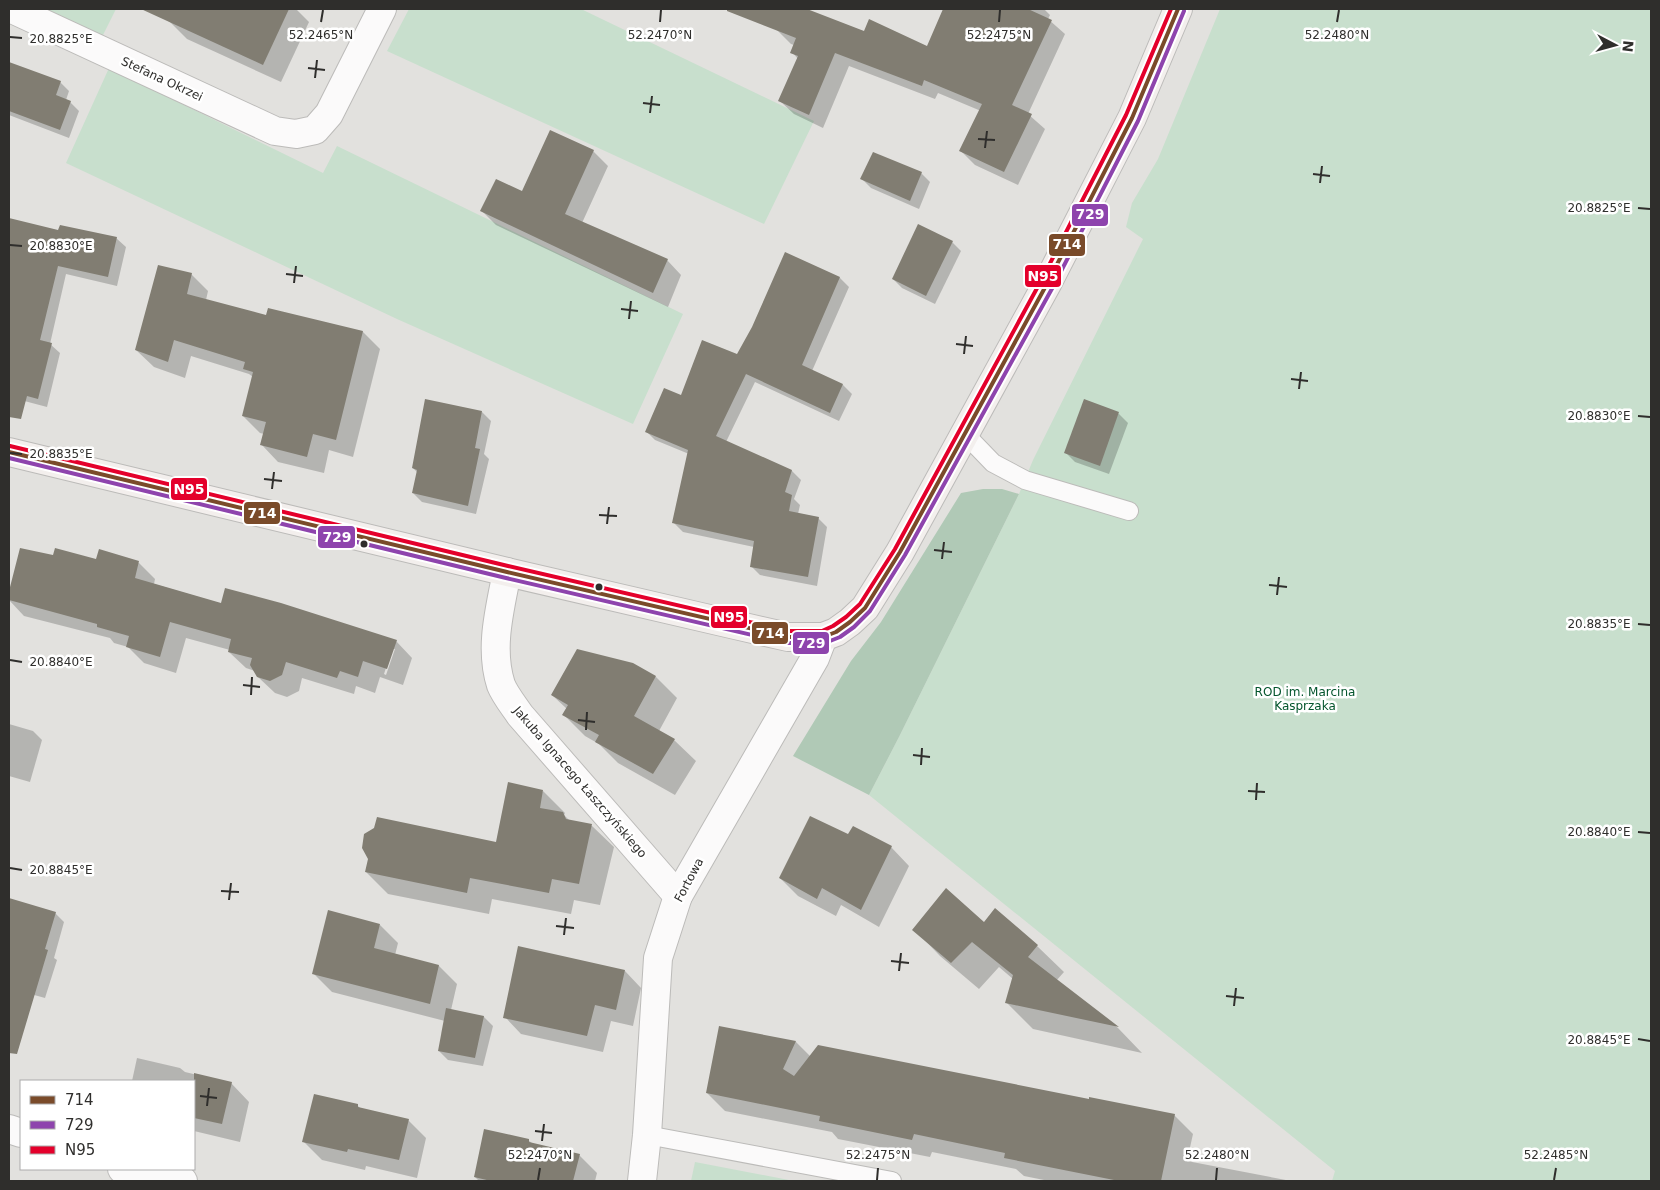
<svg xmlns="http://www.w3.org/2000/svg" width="1660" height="1190" viewBox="0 0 1660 1190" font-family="'DejaVu Sans',sans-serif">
  <rect width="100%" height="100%" fill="#e2e1de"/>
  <g fill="#c8dfcd">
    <path d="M 43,9 L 116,9 L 102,37 Z"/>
    <path d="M 409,9 L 581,9 L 814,121 L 764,224 L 387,51 Z"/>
    <path d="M 1220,9 L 1651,9 L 1651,1181 L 1332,1181 L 1335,1171 L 869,795 L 900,735 L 1019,494 L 1033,460 L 1143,239 L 1126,227 L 1132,203 L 1158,159 Z"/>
    <path d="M 109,68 L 323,173 L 337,146 L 683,314 L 633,424 L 397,319 L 66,163 Z"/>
    <path d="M 695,1162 L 794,1181 L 691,1181 Z"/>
  </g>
  <path fill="#b0c9b6" d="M 983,489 L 1002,489 L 1019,494 L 900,735 L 869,795 L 793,756 L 851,661 L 881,622 L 961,493 Z"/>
  <g fill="#0003" fill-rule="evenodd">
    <path d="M 175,9 L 296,9 L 309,22 L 281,82 L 187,39 L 169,21 Z"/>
    <path d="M 785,9 L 804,9 L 865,32 L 928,47 L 945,9 L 1044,9 L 1050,15 L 1048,19 L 1065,34 L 1028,114 L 1045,129 L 1018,185 L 975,165 L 961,151 L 981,111 L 938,93 L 935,99 L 849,66 L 823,128 L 794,114 L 780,101 L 798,59 L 792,52 L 794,45 L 791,44 L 777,30 Z"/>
    <path d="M 14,65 L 60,82 L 69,91 L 66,100 L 70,102 L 79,111 L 69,138 L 9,115 L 9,79 Z"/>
    <path d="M 593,151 L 608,166 L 582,223 L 667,260 L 681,275 L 668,307 L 496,225 L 482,211 L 522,193 Z"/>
    <path d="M 921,173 L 930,182 L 919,209 L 871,188 L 862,179 Z"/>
    <path d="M 9,219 L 59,232 L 116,238 L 126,247 L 117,286 L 66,274 L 50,344 L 60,353 L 47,407 L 13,398 L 11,404 L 9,403 Z"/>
    <path d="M 952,242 L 961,251 L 935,304 L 902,288 L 893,279 Z"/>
    <path d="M 785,254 L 840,278 L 849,287 L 812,371 L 843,385 L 852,394 L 839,421 L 755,382 L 726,442 L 792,471 L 801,480 L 794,499 L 800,505 L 798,514 L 818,518 L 827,527 L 817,586 L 760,575 L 751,566 L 754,547 L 683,532 L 674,523 L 689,454 L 655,440 L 646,431 L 682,396 L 738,356 L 753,328 Z"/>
    <path d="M 191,274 L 208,291 L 206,300 L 267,316 L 363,332 L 380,349 L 353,457 L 329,450 L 324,473 L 278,462 L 261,444 L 264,434 L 260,433 L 243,416 L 253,377 L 249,374 L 191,356 L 185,378 L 154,367 L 136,350 Z"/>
    <path d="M 1084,401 L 1119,414 L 1128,423 L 1109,474 L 1075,462 L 1066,453 Z"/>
    <path d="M 482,412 L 491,421 L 484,454 L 489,459 L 476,514 L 422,502 L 413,493 L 418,473 L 413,468 Z"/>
    <path d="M 21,549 L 54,557 L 139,563 L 155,579 L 154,584 L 222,604 L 396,641 L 412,658 L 403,685 L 380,677 L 375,693 L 356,686 L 354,694 L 302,678 L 299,691 L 287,697 L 275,693 L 258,677 L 255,671 L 246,668 L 229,652 L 230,650 L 186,638 L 176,673 L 144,663 L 128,647 L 114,643 L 110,638 L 24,616 L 9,600 ZM 392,649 L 395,649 L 386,675 L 384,674 Z"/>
    <path d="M 656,677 L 677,698 L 659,731 L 674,740 L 696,761 L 675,795 L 618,763 L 599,744 L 585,736 L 564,715 L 567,709 L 552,695 Z"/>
    <path d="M 9,724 L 33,731 L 42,740 L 30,782 L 9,776 Z"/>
    <path d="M 543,791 L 565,813 L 564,815 L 570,821 L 592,826 L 614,847 L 600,905 L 574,900 L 571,914 L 492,899 L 489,914 L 388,894 L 366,872 L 497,844 Z"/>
    <path d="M 849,836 L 891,847 L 909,866 L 879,927 L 841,905 L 836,916 L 798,896 L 780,878 Z"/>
    <path d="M 9,900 L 55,913 L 64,922 L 54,958 L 57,960 L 45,998 L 9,988 Z"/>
    <path d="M 984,923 L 1037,946 L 1064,972 L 1056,981 L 1118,1028 L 1142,1053 L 1033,1029 L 1007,1003 L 1013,979 L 999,967 L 979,989 L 940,956 L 914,929 Z"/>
    <path d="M 380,925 L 398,943 L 395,955 L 439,966 L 457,984 L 451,1010 L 484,1017 L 493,1026 L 483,1066 L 448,1060 L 439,1051 L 445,1021 L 332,992 L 313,973 Z"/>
    <path d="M 625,971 L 641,988 L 633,1026 L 611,1021 L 603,1052 L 521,1034 L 505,1017 Z"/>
    <path d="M 720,1027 L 796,1042 L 811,1057 L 1174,1115 L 1193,1134 L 1187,1161 L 1291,1181 L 1049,1181 L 1024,1176 L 1016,1169 L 932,1152 L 930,1157 L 838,1139 L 832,1132 L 725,1111 L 707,1093 Z"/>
    <path d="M 137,1058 L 180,1068 L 185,1072 L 231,1083 L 249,1102 L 240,1142 L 194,1131 L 194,1081 L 132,1081 Z"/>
    <path d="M 357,1105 L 362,1110 L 408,1120 L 426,1138 L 417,1178 L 366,1166 L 365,1170 L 322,1160 L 304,1142 Z"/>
    <path d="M 528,1140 L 533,1144 L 579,1155 L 597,1173 L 595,1181 L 479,1181 L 475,1177 Z"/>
  </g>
  <g fill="#817d72">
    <path d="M 141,9 L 289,9 L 263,65 Z"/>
    <path d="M 727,9 L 807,9 L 864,31 L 869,19 L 927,46 L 943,9 L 1028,9 L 1052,20 L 1012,105 L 1032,114 L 1004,172 L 959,151 L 982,104 L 924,80 L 922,86 L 835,53 L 809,115 L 778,101 L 798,56 L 790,53 L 796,38 L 727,11 Z"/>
    <path d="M 9,62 L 61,81 L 56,95 L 71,101 L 60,130 L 9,111 Z"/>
    <path d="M 550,130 L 594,150 L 565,214 L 668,259 L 653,293 L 480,211 L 496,179 L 522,191 Z"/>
    <path d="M 873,152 L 922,172 L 910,201 L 860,179 Z"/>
    <path d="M 9,218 L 58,230 L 60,225 L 117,237 L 108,277 L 58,266 L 40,340 L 52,343 L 38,399 L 27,396 L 21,419 L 9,417 Z"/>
    <path d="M 918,224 L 953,241 L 926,296 L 892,279 Z"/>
    <path d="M 785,252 L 840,277 L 802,365 L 843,384 L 830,413 L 746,374 L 716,436 L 792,470 L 785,492 L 792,495 L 789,511 L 819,517 L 808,577 L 750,567 L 754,541 L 672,523 L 688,450 L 645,432 L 664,388 L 681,395 L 702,340 L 737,354 L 752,327 Z"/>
    <path d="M 158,265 L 192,273 L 187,294 L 266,315 L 268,308 L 363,331 L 336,440 L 313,434 L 307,457 L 260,445 L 266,422 L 242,416 L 253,372 L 243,369 L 245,362 L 174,340 L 168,362 L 135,350 Z"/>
    <path d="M 425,399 L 482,411 L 475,448 L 480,449 L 468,506 L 412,493 L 417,470 L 412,468 Z"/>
    <path d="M 1084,399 L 1119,412 L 1100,466 L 1064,453 Z"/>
    <path d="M 20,548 L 53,555 L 55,548 L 96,559 L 99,549 L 139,561 L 135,578 L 221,603 L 225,588 L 281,603 L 397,640 L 387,669 L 363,661 L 358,677 L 340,671 L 337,678 L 286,662 L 282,675 L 270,681 L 257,677 L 250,665 L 252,658 L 228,652 L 231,639 L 170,622 L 160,657 L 126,647 L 129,636 L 97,627 L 97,624 L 9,600 L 9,591 Z"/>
    <path d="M 577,649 L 633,663 L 656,676 L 634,716 L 675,739 L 653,774 L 595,742 L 599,735 L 562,715 L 568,705 L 551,695 Z"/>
    <path d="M 508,782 L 543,790 L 540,808 L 563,812 L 566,819 L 592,824 L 579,884 L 552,879 L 549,893 L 470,878 L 467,893 L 365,872 L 368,859 L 362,848 L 364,834 L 374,828 L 377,817 L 496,842 Z"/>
    <path d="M 810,816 L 848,834 L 853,826 L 892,846 L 861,910 L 822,888 L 817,899 L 779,878 Z"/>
    <path d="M 946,888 L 984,922 L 995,908 L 1038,945 L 1028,957 L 1119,1027 L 1005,1003 L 1013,975 L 972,942 L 951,963 L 912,930 Z"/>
    <path d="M 9,898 L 56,912 L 45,949 L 48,950 L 17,1054 L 9,1053 Z"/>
    <path d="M 328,910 L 380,924 L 374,948 L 439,965 L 430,1004 L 312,974 Z"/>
    <path d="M 518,946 L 625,970 L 616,1010 L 595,1005 L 587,1036 L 503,1018 Z"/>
    <path d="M 446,1008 L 484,1016 L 475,1058 L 438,1051 Z"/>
    <path d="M 719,1026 L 796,1041 L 783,1069 L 794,1076 L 818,1045 L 1089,1099 L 1089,1097 L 1175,1114 L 1161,1181 L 1119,1181 L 1004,1158 L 1005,1153 L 914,1134 L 912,1140 L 819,1121 L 820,1116 L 706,1093 Z"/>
    <path d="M 194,1073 L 232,1082 L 222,1124 L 194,1118 Z"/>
    <path d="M 314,1094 L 358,1104 L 358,1107 L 409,1119 L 399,1160 L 348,1149 L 347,1152 L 302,1142 Z"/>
    <path d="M 484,1129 L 529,1139 L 529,1142 L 580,1154 L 573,1181 L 491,1181 L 474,1177 Z"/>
  </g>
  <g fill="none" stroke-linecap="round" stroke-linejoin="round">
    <defs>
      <g id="lane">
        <path d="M 965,434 L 993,463 L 1025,480 L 1129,511"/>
        <path d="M 647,1135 L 892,1181"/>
      </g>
      <g id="street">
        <path d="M 12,9 L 275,131 L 296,134 L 315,130 L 329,114 L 382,9"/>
        <path d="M 507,572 C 500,609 489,648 501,685 C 505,695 514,706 520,715 L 678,896"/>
        <path d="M 9,1129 L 21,1133"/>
        <path d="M 122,1169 L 183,1181"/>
        <path d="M 642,1181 L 647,1135 L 658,958 L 678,896 L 815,658 L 823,637"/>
      </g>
      <path id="secondary" d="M 9,452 L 507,572 L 731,624 L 788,637 L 823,637 L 836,632 L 850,622 L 865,608 L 900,552 L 1048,282 L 1132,118 L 1178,9"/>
    </defs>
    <use href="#lane" stroke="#bcbbb9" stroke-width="20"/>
    <use href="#street" stroke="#bcbbb9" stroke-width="30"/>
    <use href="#secondary" stroke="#bcbbb9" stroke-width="30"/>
    <use href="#lane" stroke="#fbfafa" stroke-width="18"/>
    <use href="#street" stroke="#fbfafa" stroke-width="28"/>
    <use href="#secondary" stroke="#f3efed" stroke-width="28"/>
    <defs>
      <path id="bus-1" d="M 9,452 L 507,572 L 788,637 L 823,637 L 836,632 L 850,622 L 865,608 L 900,552 L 1048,282 L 1132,118 L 1178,9"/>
      <path id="bus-2" d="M 9,458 L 506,578 L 787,643 L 825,643 L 840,637 L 854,627 L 870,611 L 905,555 L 1054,285 L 1138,121 L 1184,11"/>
      <path id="bus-3" d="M 10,446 L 508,566 L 789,631 L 822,631 L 833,626 L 846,617 L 860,604 L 895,549 L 1042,279 L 1126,115 L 1171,9"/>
    </defs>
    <use href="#bus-1" stroke="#fff" stroke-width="8"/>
    <use href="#bus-2" stroke="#fff" stroke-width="8"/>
    <use href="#bus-3" stroke="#fff" stroke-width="8"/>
    <use href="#bus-1" stroke="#7a4b2a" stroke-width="4"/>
    <use href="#bus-2" stroke="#8e44ad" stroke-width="4"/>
    <use href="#bus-3" stroke="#e4002b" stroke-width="4"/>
  </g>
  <path fill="none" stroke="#2f2e2c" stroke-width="2" d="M 321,22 L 323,10M 660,22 L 661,10M 999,22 L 1000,10M 1337,22 L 1339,10M 10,37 L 22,38M 308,68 L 325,70M 315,78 L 317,60M 643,103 L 660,105M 650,113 L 652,96M 978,139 L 995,140M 985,148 L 987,131M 1313,174 L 1330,176M 1320,183 L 1322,166M 1638,208 L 1650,209M 10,245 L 22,246M 286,274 L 303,276M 294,283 L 296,266M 621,309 L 638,311M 629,319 L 631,301M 956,344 L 973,346M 964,354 L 966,336M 1291,379 L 1308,381M 1299,389 L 1301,372M 1638,416 L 1650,417M 10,453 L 22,454M 264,479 L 282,481M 272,489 L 274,472M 599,515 L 617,516M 607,524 L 609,507M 934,550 L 952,552M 942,559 L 944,542M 1269,585 L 1287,587M 1277,595 L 1279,577M 1638,624 L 1650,625M 10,660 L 22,662M 243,685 L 260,687M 251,695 L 252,677M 578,720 L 595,722M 586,730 L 587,712M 913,755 L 930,757M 921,765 L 922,748M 1248,791 L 1265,792M 1256,800 L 1257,783M 1638,832 L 1650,833M 10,868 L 22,870M 221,891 L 239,892M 229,900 L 231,883M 556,926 L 574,928M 564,935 L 566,918M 891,961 L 909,963M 899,971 L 901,953M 1226,996 L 1244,998M 1234,1006 L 1236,988M 1638,1039 L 1650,1041M 200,1096 L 217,1098M 207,1106 L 209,1088M 535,1131 L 552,1133M 542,1141 L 544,1124M 538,1180 L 540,1168M 877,1180 L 878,1168M 1216,1180 L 1217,1168M 1554,1180 L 1556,1168"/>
  <g fill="#2f2e2c" stroke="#fff" stroke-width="2">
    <circle cx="364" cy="544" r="4.5"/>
    <circle cx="599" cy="587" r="4.5"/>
  </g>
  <g text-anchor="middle" stroke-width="5" stroke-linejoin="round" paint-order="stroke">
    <g font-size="12" fill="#2f2e2c" stroke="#fff">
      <text transform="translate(162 79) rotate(25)" y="4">Stefana Okrzei</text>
      <text transform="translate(580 782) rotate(49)" y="4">Jakuba Ignacego Łaszczyńskiego</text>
      <text transform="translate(689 880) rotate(-62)" y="4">Fortowa</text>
    </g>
    <g font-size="12" fill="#04552d" stroke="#fff">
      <text x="1305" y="696">ROD im. Marcina<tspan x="1305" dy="14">Kasprzaka</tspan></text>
    </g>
  </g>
  <g font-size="12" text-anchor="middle" fill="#2f2e2c" stroke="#fff" stroke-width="5" stroke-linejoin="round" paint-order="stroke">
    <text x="321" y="39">52.2465°N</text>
    <text x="660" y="39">52.2470°N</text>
    <text x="999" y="39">52.2475°N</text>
    <text x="1337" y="39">52.2480°N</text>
    <text x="61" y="43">20.8825°E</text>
    <text x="1599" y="212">20.8825°E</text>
    <text x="61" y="250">20.8830°E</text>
    <text x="1599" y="420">20.8830°E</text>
    <text x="61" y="458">20.8835°E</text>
    <text x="1599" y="628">20.8835°E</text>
    <text x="61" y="666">20.8840°E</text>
    <text x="1599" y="836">20.8840°E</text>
    <text x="61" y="874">20.8845°E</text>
    <text x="1599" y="1044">20.8845°E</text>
    <text x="540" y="1159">52.2470°N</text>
    <text x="878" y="1159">52.2475°N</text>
    <text x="1217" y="1159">52.2480°N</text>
    <text x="1556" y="1159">52.2485°N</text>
  </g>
  <g stroke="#fff" stroke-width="2">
    <rect x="1071" y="203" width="38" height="24" rx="5" fill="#8e44ad"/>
    <rect x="1048" y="233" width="38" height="24" rx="5" fill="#7a4b2a"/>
    <rect x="1024" y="264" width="38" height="24" rx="5" fill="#e4002b"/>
    <rect x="170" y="477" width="38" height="24" rx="5" fill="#e4002b"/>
    <rect x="243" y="501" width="38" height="24" rx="5" fill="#7a4b2a"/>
    <rect x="317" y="525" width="39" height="24" rx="5" fill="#8e44ad"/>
    <rect x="710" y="605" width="38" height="24" rx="5" fill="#e4002b"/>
    <rect x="751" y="621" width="38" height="24" rx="5" fill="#7a4b2a"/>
    <rect x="792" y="631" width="38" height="24" rx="5" fill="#8e44ad"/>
  </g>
  <g font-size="14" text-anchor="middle" font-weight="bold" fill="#fff">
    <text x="1090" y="219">729</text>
    <text x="1067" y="249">714</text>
    <text x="1043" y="281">N95</text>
    <text x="189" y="494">N95</text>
    <text x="262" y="518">714</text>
    <text x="337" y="542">729</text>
    <text x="729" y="622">N95</text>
    <text x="770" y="638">714</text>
    <text x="811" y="648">729</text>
  </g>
  <rect width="1660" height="1190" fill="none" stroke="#2f2e2c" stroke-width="20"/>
  <rect x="20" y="1080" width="175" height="90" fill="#ffffff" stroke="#acabab"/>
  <rect x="30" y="1096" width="25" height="8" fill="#7a4b2a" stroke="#acabab"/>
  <text x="65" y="1105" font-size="15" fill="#2f2e2c">714</text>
  <rect x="30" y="1121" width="25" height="8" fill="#8e44ad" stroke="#acabab"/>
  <text x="65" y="1130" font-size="15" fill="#2f2e2c">729</text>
  <rect x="30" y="1146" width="25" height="8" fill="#e4002b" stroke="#acabab"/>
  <text x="65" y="1155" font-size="15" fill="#2f2e2c">N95</text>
  <g transform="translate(1615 45) rotate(96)" stroke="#ffffff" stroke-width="4" paint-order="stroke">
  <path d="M0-4L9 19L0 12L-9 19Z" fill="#2f2e2c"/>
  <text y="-8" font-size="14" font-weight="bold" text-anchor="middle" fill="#2f2e2c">N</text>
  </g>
</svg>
